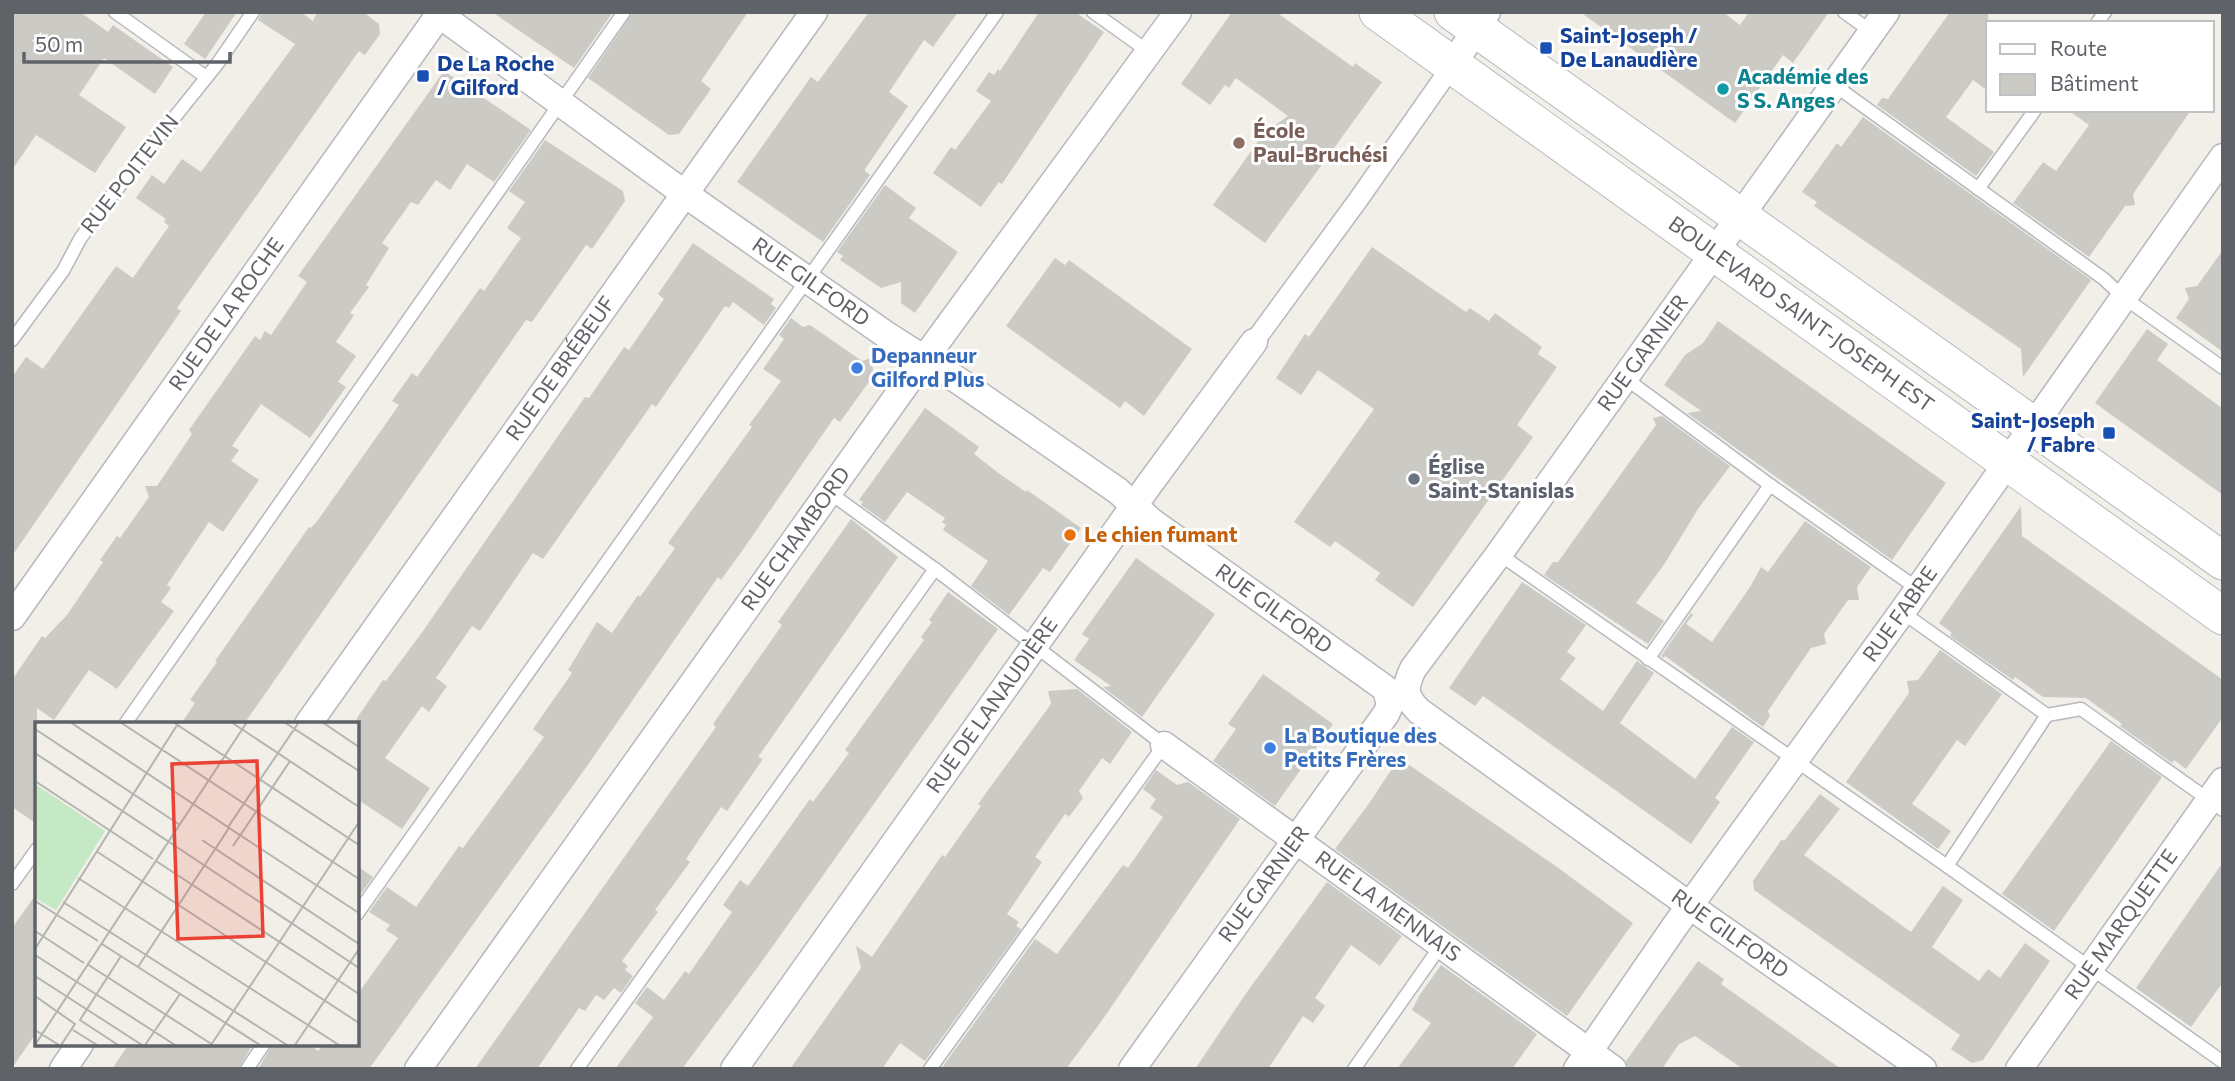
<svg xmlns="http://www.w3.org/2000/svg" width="2235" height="1081" viewBox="0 0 2235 1081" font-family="Commissioner,sans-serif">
  <rect width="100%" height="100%" fill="#f1efe8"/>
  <g fill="#cccac5">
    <path d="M 12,12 L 80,12 L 108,32 L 113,25 L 173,67 L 155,94 L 104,58 L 79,95 L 126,127 L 95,173 L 36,135 L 12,170 Z"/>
    <path d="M 206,12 L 237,12 L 205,59 L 184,44 Z"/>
    <path d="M 262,12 L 301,12 L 313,21 L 317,12 L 363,12 L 379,24 L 380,34 L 365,55 L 359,51 L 213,257 L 177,308 L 181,311 L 12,556 L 12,377 L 26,357 L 43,369 L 116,266 L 133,278 L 169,226 L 164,222 L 166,219 L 136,198 L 152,175 L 164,184 L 182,159 L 201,172 L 295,44 L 258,20 Z"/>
    <path d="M 492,12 L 613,12 L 574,68 Z"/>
    <path d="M 633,12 L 748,12 L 701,81 L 711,89 L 679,134 L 669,135 L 588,78 Z"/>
    <path d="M 869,12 L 958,12 L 933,47 L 924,40 L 889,92 L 908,106 L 865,169 L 865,171 L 870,175 L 823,242 L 737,182 L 811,77 L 818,82 Z"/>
    <path d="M 1039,12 L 1075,12 L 1104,32 L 1002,184 L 999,182 L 981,207 L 933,173 L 951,147 L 955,150 L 991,101 L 976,91 L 989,72 L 994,75 L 998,69 L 1000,71 Z"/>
    <path d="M 1232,12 L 1276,12 L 1353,67 L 1355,63 L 1382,82 L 1265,243 L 1213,205 L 1264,133 L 1288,116 L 1236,78 L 1229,88 L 1225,85 L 1210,105 L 1181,84 Z"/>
    <path d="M 1580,12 L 1723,12 L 1740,25 L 1749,12 L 1829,12 L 1793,63 L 1783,55 L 1735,123 Z"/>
    <path d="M 1950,12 L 1988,12 L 1988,91 L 1973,80 L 1946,117 L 1994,152 L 1976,176 L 1877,105 L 1882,98 L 1888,99 Z"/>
    <path d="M 444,71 L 531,130 L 494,182 L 467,164 L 450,190 L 436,180 L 418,205 L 411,202 L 382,243 L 389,248 L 366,285 L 369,287 L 350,313 L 354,315 L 336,342 L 356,356 L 338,382 L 346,387 L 310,438 L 261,404 L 232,446 L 239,450 L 231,461 L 259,480 L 223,532 L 209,522 L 167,585 L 171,588 L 161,602 L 174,611 L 117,689 L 89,670 L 54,720 L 37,708 L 37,824 L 12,807 L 12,680 L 42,636 L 45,638 L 67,615 L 103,562 L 100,560 L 117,536 L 120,538 L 149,497 L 145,486 L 157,486 L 192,434 L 189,430 L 255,336 L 260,340 L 265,331 L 271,335 L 307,282 L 298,276 Z"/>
    <path d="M 2068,110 L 2191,110 L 2133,194 L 2135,205 L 2125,206 L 2089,257 L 2013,203 L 2043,162 L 2056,171 L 2089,125 Z"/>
    <path d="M 1863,117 L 2091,280 L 2023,377 L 2021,349 L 1814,206 L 1817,202 L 1802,192 L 1837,143 L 1841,147 Z"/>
    <path d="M 545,140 L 623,191 L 625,201 L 592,249 L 586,245 L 532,322 L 526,320 L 244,724 L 181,724 L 195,703 L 190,700 L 217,662 L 215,661 L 309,527 L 311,528 L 318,520 L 399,405 L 392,401 L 412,373 L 417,377 L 480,288 L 484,291 L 521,238 L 507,228 L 525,202 L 509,191 Z"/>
    <path d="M 885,185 L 916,208 L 909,218 L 958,252 L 915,313 L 901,303 L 901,282 L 881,288 L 840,260 L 843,256 L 837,252 Z"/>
    <path d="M 693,243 L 774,299 L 771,304 L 776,308 L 764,325 L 733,302 L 729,308 L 725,306 L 656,407 L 652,404 L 543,559 L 533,553 L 480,631 L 472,626 L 436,678 L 447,686 L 429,712 L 422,706 L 385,758 L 430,788 L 402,829 L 357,799 L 357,718 L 383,680 L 386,681 L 423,631 L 585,397 L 589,398 L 624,347 L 629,350 L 664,299 L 658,294 Z"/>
    <path d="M 1372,247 L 1466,312 L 1470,308 L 1489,321 L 1495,313 L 1542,347 L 1538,354 L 1557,367 L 1517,425 L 1533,437 L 1413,607 L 1375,580 L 1380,573 L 1335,541 L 1330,547 L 1294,522 L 1374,409 L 1318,370 L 1301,395 L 1276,378 L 1305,334 L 1309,337 Z"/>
    <path d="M 2223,250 L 2223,352 L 2176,318 L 2189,299 L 2185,288 L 2197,286 Z"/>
    <path d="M 1055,258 L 1065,265 L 1069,260 L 1192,349 L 1144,416 L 1125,401 L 1120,408 L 1006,326 Z"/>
    <path d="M 791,318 L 803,327 L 810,325 L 862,361 L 871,358 L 874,375 L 840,422 L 834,418 L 742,551 L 721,580 L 718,577 L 587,766 L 369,1069 L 258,1069 L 273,1044 L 309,1044 L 318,1051 L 323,1044 L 357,1044 L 357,995 L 398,938 L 386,930 L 390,925 L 369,912 L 387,887 L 416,907 L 459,846 L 463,848 L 544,737 L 533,729 L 572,673 L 568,670 L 597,622 L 612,633 L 638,595 L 640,597 L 675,548 L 668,543 L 752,427 L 749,425 L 781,381 L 763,369 L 784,339 L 779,335 Z"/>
    <path d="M 1718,321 L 1946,483 L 1892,560 L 1687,413 L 1701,411 L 1664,385 L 1685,355 L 1703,343 Z"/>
    <path d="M 2147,329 L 2168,344 L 2157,360 L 2223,409 L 2223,495 L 2095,403 Z"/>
    <path d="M 925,408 L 979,447 L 974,454 L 1001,475 L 1026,492 L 1027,490 L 1081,528 L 1050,572 L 1043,568 L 1009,615 L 971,586 L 988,561 L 943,530 L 946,525 L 942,522 L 945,518 L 907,492 L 885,522 L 861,505 L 863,502 L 859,500 Z"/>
    <path d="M 1662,416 L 1730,466 L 1698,509 L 1665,563 L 1636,603 L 1664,621 L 1648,644 L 1544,575 L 1553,562 L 1558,562 L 1656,425 L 1653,418 Z"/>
    <path d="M 2021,506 L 2022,536 L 2223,680 L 2223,717 L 2186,769 L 2174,760 L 2172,763 L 2120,726 L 2122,724 L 2086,698 L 2043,697 L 2015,677 L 2013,680 L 1950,636 L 1952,633 L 1939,623 Z"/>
    <path d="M 851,519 L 898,557 L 758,757 L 763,759 L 727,811 L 721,807 L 686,859 L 690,862 L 655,910 L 658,912 L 622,961 L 628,966 L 625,970 L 633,976 L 621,993 L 614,988 L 604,1000 L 596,995 L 585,1011 L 579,1008 L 537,1069 L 475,1069 L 716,727 L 713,724 L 782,625 L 778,622 Z"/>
    <path d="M 1805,521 L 1871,567 L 1857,587 L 1859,600 L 1848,600 L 1824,634 L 1826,644 L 1811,648 L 1768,711 L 1770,716 L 1763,727 L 1665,656 L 1664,658 L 1661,656 L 1691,613 L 1693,615 L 1686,624 L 1712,642 L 1750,587 L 1761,567 L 1768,572 Z"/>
    <path d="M 1136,558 L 1215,614 L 1142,717 L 1103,687 L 1111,686 L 1074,660 L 1089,639 L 1082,634 Z"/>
    <path d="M 1522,582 L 1586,625 L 1567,652 L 1576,658 L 1560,679 L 1603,711 L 1637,661 L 1654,673 L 1620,723 L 1695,779 L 1732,727 L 1754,742 L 1715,798 L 1720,802 L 1691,844 L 1483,696 L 1475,706 L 1449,688 Z"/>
    <path d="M 948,592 L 998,629 L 760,964 L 682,1069 L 615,1069 L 653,1017 L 635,1003 L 647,987 L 664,1000 L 685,971 L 689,974 L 732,912 L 723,905 L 740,880 L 748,886 L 810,799 L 813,802 L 849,753 L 845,750 L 924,640 L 921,637 L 932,622 L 929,620 Z"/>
    <path d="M 1940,650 L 2002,694 L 1965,746 L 1957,740 L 1912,804 L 1951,831 L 1938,849 L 1846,782 L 1909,693 L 1907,681 L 1918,680 Z"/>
    <path d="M 1263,674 L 1333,724 L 1275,806 L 1213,761 L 1236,729 L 1228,724 Z"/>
    <path d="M 1077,689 L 1132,732 L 1110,764 L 1102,758 L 1079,791 L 1083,798 L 1069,817 L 1065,814 L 1035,857 L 1042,862 L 1007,914 L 1019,922 L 1016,926 L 1021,929 L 925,1061 L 900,1043 L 882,1069 L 790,1069 L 861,968 L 856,946 L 872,957 L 942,855 L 945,857 L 981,806 L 978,804 L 1051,704 L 1048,691 Z"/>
    <path d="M 2111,741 L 2162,777 L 2054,931 L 2002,894 Z"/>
    <path d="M 1399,758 L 1557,867 L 1633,923 L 1567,1016 L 1335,849 L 1370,802 Z"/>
    <path d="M 1156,770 L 1177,785 L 1188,782 L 1240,819 L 1103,1019 L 1066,1069 L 941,1069 L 1035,939 L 1057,954 L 1123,865 L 1128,868 L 1163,817 L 1150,808 L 1156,799 L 1143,789 Z"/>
    <path d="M 1820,794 L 1840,809 L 1804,855 L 1911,932 L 1943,886 L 1963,900 L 1932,947 L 1979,981 L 1988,969 L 2000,978 L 2025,943 L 2050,961 L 1983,1060 L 1972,1063 L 1951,1049 L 1960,1035 L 1754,890 L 1753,881 L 1782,839 L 1784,841 Z"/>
    <path d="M 2223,862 L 2223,982 L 2191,1027 L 2136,988 Z"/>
    <path d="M 357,866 L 373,877 L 357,899 Z"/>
    <path d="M 1327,882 L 1402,936 L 1380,966 L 1351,945 L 1315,998 L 1325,1006 L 1313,1023 L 1303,1016 L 1268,1069 L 1195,1069 L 1247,992 Z"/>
    <path d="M 37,893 L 37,1032 L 12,1068 L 12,928 Z"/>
    <path d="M 1698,961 L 1724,979 L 1721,984 L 1841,1069 L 1743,1069 L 1695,1036 L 1679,1044 L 1662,1069 L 1628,1069 L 1626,1061 Z"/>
    <path d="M 1441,965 L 1537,1034 L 1512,1069 L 1397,1069 L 1431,1023 L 1412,1010 L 1419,996 Z"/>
    <path d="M 129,1044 L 253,1044 L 238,1069 L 112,1069 Z"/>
  </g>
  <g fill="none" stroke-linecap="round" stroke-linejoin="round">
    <defs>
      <g id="service">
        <path d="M 115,12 L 206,77"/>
        <path d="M 1093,12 L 1149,52"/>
        <path d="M 1844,12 L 1872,32"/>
        <path d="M 2097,23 L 2105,12"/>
        <path d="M 1834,85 L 2104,279 L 2123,297 L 2223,368"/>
        <path d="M 1978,189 L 2035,110"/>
        <path d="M 12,340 L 63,271 L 80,239 L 101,209 L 218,63 L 253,12"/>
        <path d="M 1625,378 L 1770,485 L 1918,589"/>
        <path d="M 830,493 L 935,569 L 1164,745 L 930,1069"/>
        <path d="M 1499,554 L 1947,866 L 2223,1062"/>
        <path d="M 1902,612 L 2047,715 L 2081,709 L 2223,810"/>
        <path d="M 1648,659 L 1770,485"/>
        <path d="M 125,724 L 624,12"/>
        <path d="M 1947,866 L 2047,715"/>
        <path d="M 12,884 L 37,849"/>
        <path d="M 357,914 L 997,12"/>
        <path d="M 247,1069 L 264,1044"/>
        <path d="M 577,1069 L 935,569"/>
        <path d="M 1354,1069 L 1442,944"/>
      </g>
      <path id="pedestrian" d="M 1254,342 L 1358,200 L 1452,66"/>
      <g id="minor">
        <path id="s1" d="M 436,12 L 685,194 L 885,334 L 962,383 L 1118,491 L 1151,521 L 1386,689 L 1390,705 L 1386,714 L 1132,1069"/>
        <path id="s2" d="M 1886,12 L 1499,554 L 1413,669 C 1404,688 1404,696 1419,711 L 1707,918 L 1923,1069"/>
        <path d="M 1452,66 L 1487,12"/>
        <path id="s3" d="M 12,617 L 441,12"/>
        <path id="s4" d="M 308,724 L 814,12"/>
        <path id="s5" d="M 1164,745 L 1613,1069"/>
        <path d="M 63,1069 L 80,1044"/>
        <path id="s6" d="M 418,1069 L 906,384 L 1178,12"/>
        <path id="s7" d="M 734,1069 L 1148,486 L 1254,342"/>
        <path id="s8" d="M 1577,1069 L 1675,926 L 1902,612 L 2223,157"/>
        <path id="s9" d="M 2019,1069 L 2223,781"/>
      </g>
      <g id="secondary">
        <path id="s10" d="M 1378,12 L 2223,616"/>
        <path d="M 1453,12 L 2223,561"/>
      </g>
    </defs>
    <use href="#service" stroke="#b5b8bc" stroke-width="15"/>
    <use href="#pedestrian" stroke="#b5b8bc" stroke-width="22"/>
    <use href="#minor" stroke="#b5b8bc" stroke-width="29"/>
    <use href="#secondary" stroke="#b6babf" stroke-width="39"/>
    <use href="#service" stroke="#fff" stroke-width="12"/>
    <use href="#pedestrian" stroke="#fff" stroke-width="19"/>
    <use href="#minor" stroke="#fff" stroke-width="26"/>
    <use href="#secondary" stroke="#fff" stroke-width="37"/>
  </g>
  <g fill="#1a4fb4" stroke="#fff" stroke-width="2.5">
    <rect x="1539" y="41" width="14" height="14" rx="3.5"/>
    <rect x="416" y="69" width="14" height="14" rx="3.5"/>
    <rect x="2102" y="426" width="14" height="14" rx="3.5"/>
  </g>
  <circle fill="#0f9aa8" stroke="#fff" stroke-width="2.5" cx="1723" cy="89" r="7"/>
  <circle fill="#8d6e63" stroke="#fff" stroke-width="2.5" cx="1239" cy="143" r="7"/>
  <g fill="#3f7fe0" stroke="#fff" stroke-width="2.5">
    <circle cx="857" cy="368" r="7"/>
    <circle cx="1270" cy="748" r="7"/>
  </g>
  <circle fill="#6b7280" stroke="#fff" stroke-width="2.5" cx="1414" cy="479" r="7"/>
  <circle fill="#e8710a" stroke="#fff" stroke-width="2.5" cx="1070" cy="535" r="7"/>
  <g text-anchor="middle" stroke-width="6" stroke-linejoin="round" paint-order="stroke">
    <g font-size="21" font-weight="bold" fill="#164399" stroke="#fff" text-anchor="start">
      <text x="1560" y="43">Saint-Joseph /<tspan x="1560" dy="24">De Lanaudière</tspan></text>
      <text x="437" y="71">De La Roche<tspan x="437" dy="24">/ Gilford</tspan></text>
      <text x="2095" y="428" text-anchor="end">Saint-Joseph<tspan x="2095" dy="24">/ Fabre</tspan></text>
    </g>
    <g font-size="21" font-weight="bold" fill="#0d838f" stroke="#fff" text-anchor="start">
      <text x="1737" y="84">Académie des<tspan x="1737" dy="24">S S. Anges</tspan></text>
    </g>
    <g font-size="21" font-weight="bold" fill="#785e54" stroke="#fff" text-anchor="start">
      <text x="1253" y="138">École<tspan x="1253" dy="24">Paul-Bruchési</tspan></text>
    </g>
    <g font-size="21" fill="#5f6368" stroke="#fff">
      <text transform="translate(130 174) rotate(-52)" y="7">RUE POITEVIN</text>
      <text dy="7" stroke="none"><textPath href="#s1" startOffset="462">RUE GILFORD</textPath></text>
      <text dy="7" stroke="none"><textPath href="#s3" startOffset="371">RUE DE LA ROCHE</textPath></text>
      <text dy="7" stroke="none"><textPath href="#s10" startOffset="520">BOULEVARD SAINT-JOSEPH EST</textPath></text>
      <text transform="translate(1643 353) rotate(-54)" y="7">RUE GARNIER</text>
      <text dy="7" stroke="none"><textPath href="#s4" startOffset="436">RUE DE BRÉBEUF</textPath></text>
      <text dy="7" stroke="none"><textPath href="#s6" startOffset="651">RUE CHAMBORD</textPath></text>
      <text dy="7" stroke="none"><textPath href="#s1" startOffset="1029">RUE GILFORD</textPath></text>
      <text dy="7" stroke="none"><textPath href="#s8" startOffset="558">RUE FABRE</textPath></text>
      <text dy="7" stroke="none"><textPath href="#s7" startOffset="446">RUE DE LANAUDIÈRE</textPath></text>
      <text transform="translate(1264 884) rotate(-54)" y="7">RUE GARNIER</text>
      <text dy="7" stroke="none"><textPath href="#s5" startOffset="276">RUE LA MENNAIS</textPath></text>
      <text dy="7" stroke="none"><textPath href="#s9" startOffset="177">RUE MARQUETTE</textPath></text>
      <text dy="7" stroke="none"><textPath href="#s2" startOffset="1239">RUE GILFORD</textPath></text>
    </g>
    <g font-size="21" font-weight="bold" fill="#366cbe" stroke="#fff" text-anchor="start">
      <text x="871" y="363">Depanneur<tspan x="871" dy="24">Gilford Plus</tspan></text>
      <text x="1284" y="743">La Boutique des<tspan x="1284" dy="24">Petits Frères</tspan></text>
    </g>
    <g font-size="21" font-weight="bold" fill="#5b616d" stroke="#fff" text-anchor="start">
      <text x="1428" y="474">Église<tspan x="1428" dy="24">Saint-Stanislas</tspan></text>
    </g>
    <g font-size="21" font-weight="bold" fill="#c56008" stroke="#fff" text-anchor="start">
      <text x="1084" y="542">Le chien fumant</text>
    </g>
  </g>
  <g transform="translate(35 722)">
    <rect width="324" height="324" fill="#f1efe8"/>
    <path d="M 0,62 L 70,109 L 21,188 L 0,176 Z" fill="#c5e8c5"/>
    <path fill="none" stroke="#b3b3b1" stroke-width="2" d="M 35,0 L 193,105 L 264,0M 85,0 L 324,157M 138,0 L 324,123M 196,0 L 324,85M 249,0 L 324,49M 287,0 L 324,25M 0,7 L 145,103M 0,31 L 324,246M 0,59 L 118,137M 167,118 L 324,222M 198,124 L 255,39M 61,129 L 324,301M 121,139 L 324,272M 43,156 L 304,323M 0,179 L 63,219M 28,180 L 252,323M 0,209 L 49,241M 67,222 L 225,323M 0,227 L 144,0M 0,233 L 140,323M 52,242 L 178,323M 103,245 L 194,106 L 324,191M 0,254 L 107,323M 0,274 L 40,302 L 26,323M 0,308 L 24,323M 38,308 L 62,323M 0,323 L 212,0M 83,323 L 45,298 L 86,234M 110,323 L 145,272M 176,323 L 324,100M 260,323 L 324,227"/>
    <path fill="#ea4335" fill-opacity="0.15" stroke="#ea4335" stroke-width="3.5" d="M 222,39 L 228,214 L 143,217 L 137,42 Z"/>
    <rect width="324" height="324" fill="none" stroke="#5f6368" stroke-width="3.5"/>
  </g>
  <rect width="2235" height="1081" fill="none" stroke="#5f6368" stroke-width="28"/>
  <rect x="1986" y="21" width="228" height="91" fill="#ffffff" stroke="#bfc1c3" stroke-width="2"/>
  <rect x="2000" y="44" width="35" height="10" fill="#ffffff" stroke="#bfc1c3" stroke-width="2"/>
  <text x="2050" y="56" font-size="21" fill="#5f6368">Route</text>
  <rect x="2000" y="74" width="35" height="21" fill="#cccac5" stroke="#bfc1c3" stroke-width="2"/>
  <text x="2050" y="91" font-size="21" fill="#5f6368">Bâtiment</text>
  <path d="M24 52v10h206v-10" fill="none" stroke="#5f6368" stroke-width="3.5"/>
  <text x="35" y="52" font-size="21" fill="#5f6368" stroke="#ffffff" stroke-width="5" paint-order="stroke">50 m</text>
</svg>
